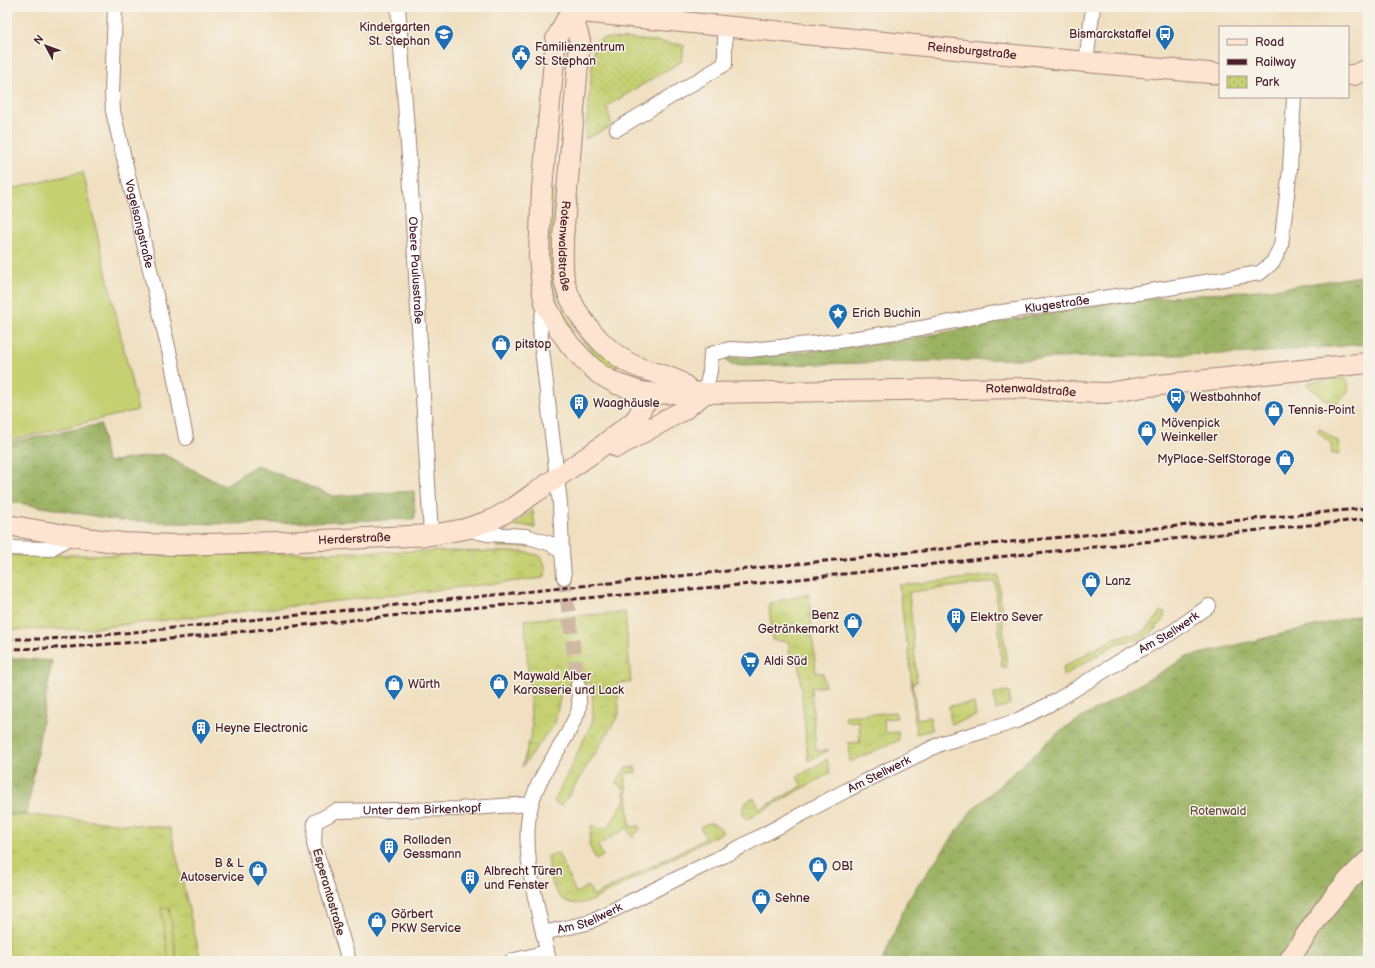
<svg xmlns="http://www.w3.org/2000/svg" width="1375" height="968" viewBox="0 0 1375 968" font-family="'Balsamiq Sans',sans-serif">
  <defs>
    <pattern id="grass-tufts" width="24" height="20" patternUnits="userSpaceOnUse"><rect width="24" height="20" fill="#c4d071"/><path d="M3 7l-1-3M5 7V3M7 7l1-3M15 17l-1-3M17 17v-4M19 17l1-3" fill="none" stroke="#aab262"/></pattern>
    <pattern id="forest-crowns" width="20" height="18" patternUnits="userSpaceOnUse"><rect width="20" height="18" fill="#9bb263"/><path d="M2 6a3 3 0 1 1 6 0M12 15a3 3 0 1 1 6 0" fill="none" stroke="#809052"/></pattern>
    <pattern id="park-dots" width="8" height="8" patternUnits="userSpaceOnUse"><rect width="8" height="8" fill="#c4d071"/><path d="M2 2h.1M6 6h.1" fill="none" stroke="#aab262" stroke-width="1.8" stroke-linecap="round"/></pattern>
  </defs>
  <rect width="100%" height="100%" fill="#f7f3e8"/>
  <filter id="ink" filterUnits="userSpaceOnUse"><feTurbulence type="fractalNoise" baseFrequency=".025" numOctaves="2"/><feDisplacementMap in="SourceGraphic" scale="8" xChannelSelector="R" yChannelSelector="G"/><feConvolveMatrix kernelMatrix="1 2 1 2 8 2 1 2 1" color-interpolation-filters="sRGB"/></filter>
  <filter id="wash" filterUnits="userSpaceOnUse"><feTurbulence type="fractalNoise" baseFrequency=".012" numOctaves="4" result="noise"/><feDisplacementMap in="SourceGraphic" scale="16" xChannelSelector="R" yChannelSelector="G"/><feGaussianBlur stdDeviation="0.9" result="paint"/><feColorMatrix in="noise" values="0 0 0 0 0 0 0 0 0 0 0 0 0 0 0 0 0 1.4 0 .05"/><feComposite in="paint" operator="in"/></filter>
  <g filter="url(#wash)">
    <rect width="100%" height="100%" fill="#f0e0c1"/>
    <g fill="url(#grass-tufts)" stroke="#87784e">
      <path d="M 552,188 L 555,189 L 557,192 L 553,238 L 553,250 L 556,276 L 618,366 L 615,369 L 600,360 L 570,326 L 556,296 L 549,272 L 547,253 Z"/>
      <path d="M 1345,378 C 1354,388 1345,398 1336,403 L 1327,401 L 1307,385 L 1307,383 L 1310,382 Z"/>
      <path d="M 1319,428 L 1338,442 L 1340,453 L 1332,454 L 1331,444 L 1318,432 Z"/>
      <path d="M 533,510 L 535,528 L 527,526 L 514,526 L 516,523 Z"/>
      <path d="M 525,543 L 529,544 L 530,547 L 496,547 L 496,546 Z"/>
      <path d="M 430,551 L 525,552 L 537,555 L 542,557 C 544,564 548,571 544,578 L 85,629 L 7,630 L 7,555 L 169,555 Z"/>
      <path d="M 998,575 L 1007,667 L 1002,667 L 995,582 L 909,592 L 917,682 L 913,683 L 917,719 L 930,717 L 932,730 L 916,734 L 908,642 L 906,642 L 899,585 Z"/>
      <path d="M 809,594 L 816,673 L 823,673 L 825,686 L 811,688 L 816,751 L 829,750 L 808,761 L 799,662 L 790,663 L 789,642 L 772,640 L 769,603 Z"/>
      <path d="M 1161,611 L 1164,612 L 1165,615 L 1159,625 L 1151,633 L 1142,639 L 1118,643 L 1063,676 L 1063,667 L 1115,638 C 1122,635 1129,636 1136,634 C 1148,632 1155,619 1161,611 Z"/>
      <path d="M 625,612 L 631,682 L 618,683 L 619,715 L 562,806 L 554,802 L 593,720 L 592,683 L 562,687 L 555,723 L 522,767 L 532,731 L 525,620 Z"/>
      <path d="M 1009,691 L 1010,704 L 996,710 L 994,693 Z"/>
      <path d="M 974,703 L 976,716 L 951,724 L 949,706 Z"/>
      <path d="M 895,712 L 897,718 L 884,719 L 885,733 L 898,732 L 899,740 L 850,762 L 848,743 L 860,742 L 859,721 L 846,722 L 845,716 Z"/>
      <path d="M 827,759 L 830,773 L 746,820 L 742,811 L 746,802 L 754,798 L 760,809 L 802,786 L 797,777 Z"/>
      <path d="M 635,767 L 636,772 L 625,774 L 630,827 L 639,826 L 640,829 L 633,837 L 632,837 L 627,828 L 598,845 L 603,856 L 596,860 L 589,845 L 591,826 L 592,825 L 601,830 L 604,827 L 607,829 L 627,797 L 623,794 L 626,790 L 616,783 L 625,768 Z"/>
      <path d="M 7,815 L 27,815 L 170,828 L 201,961 L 7,961 Z"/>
      <path d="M 709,823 C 716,824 719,826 723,832 L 591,901 C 585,902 578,905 572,903 C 551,899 550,873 548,856 L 558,853 L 576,893 L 588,886 L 594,896 L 706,838 L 700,827 Z"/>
    </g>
    <g fill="url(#forest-crowns)" stroke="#726847">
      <path d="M 1368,275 L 1368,344 L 1253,353 L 742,366 L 731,365 L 726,361 L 726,359 L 728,357 L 746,358 L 892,342 L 1108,302 L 1282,288 Z"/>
      <path d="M 101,424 L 107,462 L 163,454 L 224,486 L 256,465 L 333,496 L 414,491 L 415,519 L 230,524 L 174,523 L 118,520 L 7,501 L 7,443 Z"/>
      <path d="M 1368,613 L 1368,961 L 882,961 L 908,899 L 972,810 L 1061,730 L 1187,657 Z"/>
      <path d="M 7,658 L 52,661 L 27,815 L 7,815 Z"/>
    </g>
    <path fill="url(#park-dots)" stroke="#87784e" d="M 608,38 L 633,39 L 684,45 L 682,61 L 607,106 L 612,126 L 585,139 L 594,46 L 600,39 Z"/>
    <g fill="#c4d071" stroke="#87784e">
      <path d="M 83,172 L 138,410 L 7,441 L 7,190 Z"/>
      <path d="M 161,908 L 169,908 L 177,961 L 169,961 Z"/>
    </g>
  </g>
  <g filter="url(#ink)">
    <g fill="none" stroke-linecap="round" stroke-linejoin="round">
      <path stroke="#cfb9a3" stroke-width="14" stroke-dasharray="14 7" stroke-linecap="butt" d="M 564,577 L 578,685"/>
      <defs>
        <g id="street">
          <path id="s1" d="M 115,7 L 112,94 L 113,111 L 172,364 L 186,438"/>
          <path id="s2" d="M 398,7 L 410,171 L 431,535"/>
          <path d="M 1086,62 L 1093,7"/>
          <path d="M 617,129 L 725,64 L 725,27"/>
          <path d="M 545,303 L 540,325 L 541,341 L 560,503 L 562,552 L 564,577"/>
          <path id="s3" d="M 705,393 L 710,371 L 711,354 L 730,349 L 750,350 L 838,341 L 921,328 L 994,313 L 1138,293 L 1260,273 L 1273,262 L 1281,246 L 1290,169 L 1294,97"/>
          <path d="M 465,529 L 487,534 L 526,536 L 551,544 L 562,552"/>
          <path d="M 7,548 L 50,549 L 72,536"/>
          <path id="s4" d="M 543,933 L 587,923 L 731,852 L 847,790 L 942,743 L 988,730 L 1016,721 L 1054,702 L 1125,658 L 1171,633 L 1209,606"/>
          <path id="s5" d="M 349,961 L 314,844 L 315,822 L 336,811 L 457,809 L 531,804"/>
          <path d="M 511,961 L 547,952"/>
          <path d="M 549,961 C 540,912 519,854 531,805 C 538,777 557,754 570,729 C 572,723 576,718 578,712 C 581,705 578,693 578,685"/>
        </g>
        <g id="secondary">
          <path id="s6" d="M 571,7 L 571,11 L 580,41 L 563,238 C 563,254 561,272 566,287 C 575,316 602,348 629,363 C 645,372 666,374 680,382 C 685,385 688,389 692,392"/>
          <path id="s7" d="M 571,11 L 556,39 L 542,189 L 539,255 L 542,289 L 545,303 L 558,328 L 570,345 L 583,359 L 599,374 L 617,384 L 641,392 L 657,394 L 692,392 L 705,393 L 1029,388 L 1071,392 L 1107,393 L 1150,386 L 1368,363"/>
          <path id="s8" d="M 571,11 L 1086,62 L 1220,74"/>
          <path d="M 1348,75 L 1354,75 L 1368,69"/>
          <path d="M 617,447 L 682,411 L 705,393"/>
          <path id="s9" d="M 7,525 L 72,536 L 122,543 L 173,545 L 280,542 L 431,535 L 465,529 L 492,520 L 515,507 L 533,494 L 594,452 L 633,422 L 639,415 L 643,404 L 657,394"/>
          <path d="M 1289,961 C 1312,924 1336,890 1368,861"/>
        </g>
      </defs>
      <use href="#street" stroke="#9d8076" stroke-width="16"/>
      <use href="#secondary" stroke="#9d8076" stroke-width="22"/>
      <use href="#street" stroke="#fff" stroke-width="14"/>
      <use href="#secondary" stroke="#fde4d1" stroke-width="20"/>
      <g stroke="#4a1f2b" stroke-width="3" stroke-dasharray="6 3" stroke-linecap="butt">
        <path d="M 7,639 L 49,639 L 114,634 L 1010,542 L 1368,508"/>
        <path d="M 7,649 L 55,648 L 150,641 L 448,610 L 762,583 L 1016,555 L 1368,519"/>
      </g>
    </g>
  </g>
  <defs>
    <symbol id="school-pin" viewBox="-11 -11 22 30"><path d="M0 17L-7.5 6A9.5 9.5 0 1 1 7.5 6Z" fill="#1f6fb2" stroke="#f7f3e8"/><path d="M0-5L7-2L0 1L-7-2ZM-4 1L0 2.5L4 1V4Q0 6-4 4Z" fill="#fff"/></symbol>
    <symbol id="bus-pin" viewBox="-11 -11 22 30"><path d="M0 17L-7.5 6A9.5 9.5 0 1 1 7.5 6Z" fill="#1f6fb2" stroke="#f7f3e8"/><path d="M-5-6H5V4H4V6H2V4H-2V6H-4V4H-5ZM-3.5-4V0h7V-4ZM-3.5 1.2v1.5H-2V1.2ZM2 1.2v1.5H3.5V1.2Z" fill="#fff"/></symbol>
    <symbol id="civic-pin" viewBox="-11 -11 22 30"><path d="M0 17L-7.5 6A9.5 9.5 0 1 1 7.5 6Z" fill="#1f6fb2" stroke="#f7f3e8"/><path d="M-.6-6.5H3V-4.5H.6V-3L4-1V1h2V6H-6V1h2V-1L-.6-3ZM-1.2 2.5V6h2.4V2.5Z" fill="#fff"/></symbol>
    <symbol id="sight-pin" viewBox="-11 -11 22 30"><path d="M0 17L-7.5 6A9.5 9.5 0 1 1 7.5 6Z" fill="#1f6fb2" stroke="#f7f3e8"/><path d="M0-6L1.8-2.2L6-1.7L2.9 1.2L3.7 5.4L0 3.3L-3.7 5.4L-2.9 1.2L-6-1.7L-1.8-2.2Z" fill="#fff"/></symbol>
    <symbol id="shop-pin" viewBox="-11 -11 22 30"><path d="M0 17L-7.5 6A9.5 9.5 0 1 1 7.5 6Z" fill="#1f6fb2" stroke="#f7f3e8"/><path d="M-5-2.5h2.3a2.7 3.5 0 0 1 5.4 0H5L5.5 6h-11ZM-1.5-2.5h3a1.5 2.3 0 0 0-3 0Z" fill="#fff"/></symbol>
    <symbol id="building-pin" viewBox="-11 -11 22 30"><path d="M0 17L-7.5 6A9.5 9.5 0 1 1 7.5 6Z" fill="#1f6fb2" stroke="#f7f3e8"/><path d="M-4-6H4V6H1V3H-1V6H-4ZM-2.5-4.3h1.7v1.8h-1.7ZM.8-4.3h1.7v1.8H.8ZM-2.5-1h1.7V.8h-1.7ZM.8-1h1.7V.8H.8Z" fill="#fff"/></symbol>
    <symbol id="supermarket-pin" viewBox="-11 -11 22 30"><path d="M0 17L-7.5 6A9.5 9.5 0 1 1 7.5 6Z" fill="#1f6fb2" stroke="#f7f3e8"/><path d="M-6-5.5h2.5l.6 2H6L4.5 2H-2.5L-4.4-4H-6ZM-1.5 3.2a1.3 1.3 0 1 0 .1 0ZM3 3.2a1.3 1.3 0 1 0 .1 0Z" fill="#fff"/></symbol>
  </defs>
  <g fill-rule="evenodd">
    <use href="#school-pin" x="433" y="23" width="22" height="30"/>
    <use href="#bus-pin" x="1154" y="23" width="22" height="30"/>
    <use href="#civic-pin" x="510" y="43" width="22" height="30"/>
    <use href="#sight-pin" x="827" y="302" width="22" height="30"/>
    <use href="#shop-pin" x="490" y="333" width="22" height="30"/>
    <use href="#bus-pin" x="1165" y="386" width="22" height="30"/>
    <use href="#building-pin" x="568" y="392" width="22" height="30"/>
    <use href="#shop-pin" x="1263" y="399" width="22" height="30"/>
    <use href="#shop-pin" x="1136" y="419" width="22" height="30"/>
    <use href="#shop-pin" x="1274" y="448" width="22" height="30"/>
    <use href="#shop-pin" x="1080" y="570" width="22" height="30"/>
    <use href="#building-pin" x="945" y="606" width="22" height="30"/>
    <use href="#shop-pin" x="842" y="611" width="22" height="30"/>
    <use href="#supermarket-pin" x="739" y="650" width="22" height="30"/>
    <use href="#shop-pin" x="488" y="672" width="22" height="30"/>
    <use href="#shop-pin" x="383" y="673" width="22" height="30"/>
    <use href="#building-pin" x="190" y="717" width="22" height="30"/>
    <use href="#building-pin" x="378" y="836" width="22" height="30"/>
    <use href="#shop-pin" x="807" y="855" width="22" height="30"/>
    <use href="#shop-pin" x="247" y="859" width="22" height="30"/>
    <use href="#building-pin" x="459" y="867" width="22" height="30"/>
    <use href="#shop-pin" x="750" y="887" width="22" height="30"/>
    <use href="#shop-pin" x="366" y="910" width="22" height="30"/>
  </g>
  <g text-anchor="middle" stroke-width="3" stroke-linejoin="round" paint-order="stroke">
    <g font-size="12" fill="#4a1f2b" stroke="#f7f3e8" text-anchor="start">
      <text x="430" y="31" text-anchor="end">Kindergarten<tspan x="430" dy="14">St. Stephan</tspan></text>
      <text x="1151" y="38" text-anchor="end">Bismarckstaffel</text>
      <text x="535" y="51">Familienzentrum<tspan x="535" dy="14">St. Stephan</tspan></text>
      <text x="852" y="317">Erich Buchin</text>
      <text x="515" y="348">pitstop</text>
      <text x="1190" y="401">Westbahnhof</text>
      <text x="593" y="407">Waaghäusle</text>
      <text x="1288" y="414">Tennis-Point</text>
      <text x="1161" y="427">Mövenpick<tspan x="1161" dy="14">Weinkeller</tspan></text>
      <text x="1271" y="463" text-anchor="end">MyPlace-SelfStorage</text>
      <text x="1105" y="585">Lanz</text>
      <text x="839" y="619" text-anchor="end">Benz<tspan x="839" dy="14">Getränkemarkt</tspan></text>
      <text x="970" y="621">Elektro Sever</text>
      <text x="764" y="665">Aldi Süd</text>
      <text x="513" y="680">Maywald Alber<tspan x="513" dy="14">Karosserie und Lack</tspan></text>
      <text x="408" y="688">Würth</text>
      <text x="215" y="732">Heyne Electronic</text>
      <text x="403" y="844">Rolladen<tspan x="403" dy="14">Gessmann</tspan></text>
      <text x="244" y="867" text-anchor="end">B &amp; L<tspan x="244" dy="14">Autoservice</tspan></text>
      <text x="832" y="870">OBI</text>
      <text x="484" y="875">Albrecht Türen<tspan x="484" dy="14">und Fenster</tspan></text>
      <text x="775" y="902">Sehne</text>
      <text x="391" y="918">Görbert<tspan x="391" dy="14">PKW Service</tspan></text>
    </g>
    <g font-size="12" fill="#4a1f2b" stroke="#f7f3e8">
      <text dy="4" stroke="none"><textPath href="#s8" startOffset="403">Reinsburgstraße</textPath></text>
      <text dy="4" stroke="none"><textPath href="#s1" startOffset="220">Vogelsangstraße</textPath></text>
      <text dy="4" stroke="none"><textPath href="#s6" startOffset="241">Rotenwaldstraße</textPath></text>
      <text dy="4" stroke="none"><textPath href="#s2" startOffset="264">Obere Paulusstraße</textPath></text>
      <text dy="4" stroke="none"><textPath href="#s3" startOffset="390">Klugestraße</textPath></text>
      <text dy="4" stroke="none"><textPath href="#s7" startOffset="823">Rotenwaldstraße</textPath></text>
      <text dy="4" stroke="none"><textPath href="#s9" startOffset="349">Herderstraße</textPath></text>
      <text dy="4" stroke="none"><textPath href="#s4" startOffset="697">Am Stellwerk</textPath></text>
      <text dy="4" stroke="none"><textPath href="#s4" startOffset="373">Am Stellwerk</textPath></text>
      <text dy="4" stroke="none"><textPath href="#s5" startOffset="254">Unter dem Birkenkopf</textPath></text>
      <text transform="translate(329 892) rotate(74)" y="4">Esperantostraße</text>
      <text dy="4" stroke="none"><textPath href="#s4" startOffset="49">Am Stellwerk</textPath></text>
    </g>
    <g font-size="12" fill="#684b3c" stroke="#f7f3e8">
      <text x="1218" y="815">Rotenwald</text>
    </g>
  </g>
  <rect width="1375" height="968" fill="none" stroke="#f7f3e8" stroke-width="24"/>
  <rect x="1219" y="26" width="130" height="72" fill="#f7f3e8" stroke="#b29e9c"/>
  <rect x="1227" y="39" width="20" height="6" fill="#fde4d1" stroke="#b29e9c"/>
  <text x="1255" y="46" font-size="12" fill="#4a1f2b">Road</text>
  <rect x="1227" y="59" width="20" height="6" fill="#4a1f2b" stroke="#b29e9c"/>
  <text x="1255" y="66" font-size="12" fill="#4a1f2b">Railway</text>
  <rect x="1227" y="76" width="20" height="12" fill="url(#park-dots)" stroke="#b29e9c"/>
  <text x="1255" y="86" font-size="12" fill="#4a1f2b">Park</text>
  <g transform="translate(46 46) rotate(311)" stroke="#f7f3e8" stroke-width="3" paint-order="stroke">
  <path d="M0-3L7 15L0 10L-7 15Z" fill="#4a1f2b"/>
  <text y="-6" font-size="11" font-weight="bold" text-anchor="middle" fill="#4a1f2b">N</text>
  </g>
</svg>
